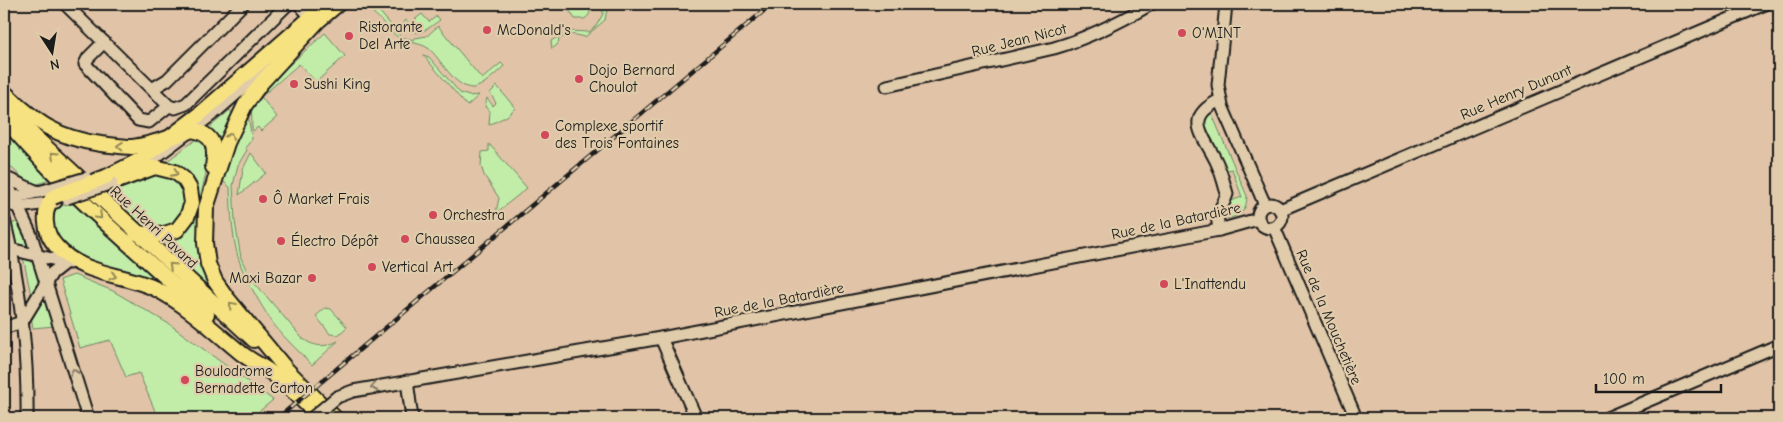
<svg xmlns="http://www.w3.org/2000/svg" width="1783" height="422" viewBox="0 0 1783 422" font-family="'Comic Neue',sans-serif">
  <rect width="100%" height="100%" fill="#e1c4a7"/>
  <filter id="ink" filterUnits="userSpaceOnUse"><feTurbulence type="fractalNoise" baseFrequency=".02" numOctaves="2"/><feDisplacementMap in="SourceGraphic" scale="10" xChannelSelector="R" yChannelSelector="G"/><feConvolveMatrix kernelMatrix="1 2 1 2 8 2 1 2 1" color-interpolation-filters="sRGB"/></filter>
  <g filter="url(#ink)">
    <g fill="#c1eda9" stroke="#6e8462">
      <path d="M 358,4 L 373,4 L 401,37 L 414,40 L 415,38 L 427,36 L 438,26 L 482,79 L 501,63 L 504,66 C 496,73 483,87 473,88 C 454,88 441,58 428,48 C 419,42 407,43 399,38 C 384,27 377,10 358,5 Z"/>
      <path d="M 572,4 L 588,4 C 592,10 590,16 584,19 L 575,19 L 569,10 Z"/>
      <path d="M 603,4 L 608,4 L 605,20 L 585,37 C 574,34 569,33 559,39 L 558,44 L 552,49 L 551,41 L 568,31 L 589,32 L 596,26 L 603,14 Z"/>
      <path d="M 422,14 L 429,22 L 437,16 L 440,20 C 427,29 413,42 404,22 L 406,20 L 409,24 Z"/>
      <path d="M 325,33 L 345,56 L 316,82 L 299,64 L 261,97 L 277,117 L 261,131 L 258,127 L 253,131 C 250,123 254,114 249,105 L 258,93 Z"/>
      <path d="M 423,55 L 429,57 L 460,93 L 469,96 L 479,95 L 467,106 Z"/>
      <path d="M 497,86 L 515,108 L 507,116 L 489,125 L 490,111 L 485,107 L 487,98 L 493,106 L 496,103 L 490,93 Z"/>
      <path d="M 247,109 L 252,139 L 245,148 L 247,150 L 238,165 L 233,185 L 235,222 L 241,258 L 249,276 L 302,338 C 313,347 325,348 338,341 L 312,365 C 300,352 286,340 275,326 C 264,311 248,283 241,266 C 232,242 231,212 230,187 L 220,179 Z"/>
      <path d="M 230,110 L 232,114 L 220,144 L 209,128 Z"/>
      <path d="M 1211,112 L 1247,196 C 1246,214 1239,217 1222,219 L 1223,206 L 1231,201 L 1242,197 L 1232,169 L 1223,171 L 1205,134 L 1203,118 Z"/>
      <path d="M 4,128 L 48,180 C 45,181 40,184 36,184 C 26,184 10,166 4,159 Z"/>
      <path d="M 201,136 L 211,154 C 204,181 195,211 199,239 C 201,254 207,270 210,285 L 207,290 L 154,240 L 167,238 L 196,192 L 163,164 Z"/>
      <path d="M 489,144 L 527,188 L 496,213 L 499,198 L 484,175 L 481,166 L 482,152 L 489,151 Z"/>
      <path d="M 251,153 L 266,173 L 239,195 L 243,169 Z"/>
      <path d="M 167,173 L 186,189 L 184,216 L 167,230 L 140,227 L 107,193 L 149,175 Z"/>
      <path d="M 70,204 L 76,205 L 176,295 L 144,280 L 70,252 L 53,232 L 52,209 L 58,206 Z"/>
      <path d="M 20,221 L 29,244 L 25,247 L 13,245 L 11,224 Z"/>
      <path d="M 23,257 L 34,257 L 41,282 L 35,294 L 31,295 Z"/>
      <path d="M 74,275 L 113,291 L 169,324 L 273,400 L 251,418 L 158,418 L 139,373 L 126,377 L 110,340 L 80,348 L 60,280 Z"/>
      <path d="M 44,294 L 54,326 L 33,328 L 31,316 Z"/>
      <path d="M 325,308 L 331,309 L 347,327 L 338,335 L 330,334 L 316,316 Z"/>
    </g>
    <g fill="none" stroke-linecap="round" stroke-linejoin="round">
      <defs>
        <g id="minor">
          <path d="M 65,4 L 169,106"/>
          <path d="M 299,4 L 311,17"/>
          <path d="M 1226,4 L 1218,85 L 1222,106 L 1265,205"/>
          <path d="M 104,42 L 88,58 L 85,64 L 138,120 L 149,122 L 169,106 L 175,108 L 186,104 L 288,4"/>
          <path d="M 887,86 L 1054,48 C 1089,38 1120,22 1151,4"/>
          <path d="M 152,89 L 167,80 L 243,4"/>
          <path d="M 141,168 L 218,110 L 278,57"/>
          <path d="M 4,177 L 31,235 L 88,418"/>
          <path d="M 4,177 L 38,192"/>
          <path d="M 8,199 L 46,190"/>
          <path d="M 4,202 L 18,207 L 56,202"/>
          <circle cx="1270" cy="216" r="12"/>
          <path d="M 1280,210 L 1765,4"/>
          <path d="M 4,219 C 20,285 28,351 27,418"/>
          <path d="M 1274,227 L 1356,418"/>
          <path d="M 1219,230 C 1215,208 1221,213 1227,194 C 1224,183 1221,171 1216,161 C 1203,134 1183,118 1220,100"/>
          <path d="M 10,249 L 69,263"/>
          <path d="M 22,322 L 52,273 L 66,262"/>
          <path d="M 4,328 L 22,322"/>
          <path d="M 661,338 L 696,418"/>
          <path d="M 407,381 L 412,418"/>
          <path d="M 337,397 L 353,391 L 661,338 L 1219,230 L 1258,219"/>
          <path d="M 1607,418 L 1779,345"/>
        </g>
        <g id="major">
          <path d="M 4,92 C 36,122 56,138 101,144 C 111,145 122,147 132,147 C 151,145 174,136 192,130 C 214,134 216,147 213,167"/>
          <path d="M 4,104 L 36,138 L 254,340"/>
          <path d="M 4,118 C 64,190 137,251 207,314"/>
          <path d="M 106,177 L 140,160 L 199,115 L 317,12"/>
          <path d="M 112,183 L 155,167 L 175,172 L 184,179 L 190,189 L 192,203 L 187,217 L 177,230 L 161,235 L 136,233"/>
          <path d="M 53,197 C 42,211 44,233 56,246 C 82,276 123,273 156,289 C 187,305 214,331 241,353 C 251,361 263,366 273,374 C 290,387 305,403 320,418"/>
          <path d="M 335,418 L 286,369 L 227,298 L 215,281 L 208,264 L 205,243 L 206,208 L 227,143 L 245,105 L 261,83 L 318,21 L 338,4"/>
        </g>
      </defs>
      <use href="#minor" stroke="#1c1c1c" stroke-width="15"/>
      <use href="#major" stroke="#1c1c1c" stroke-width="18"/>
      <use href="#minor" stroke="#e0cbaa" stroke-width="11"/>
      <use href="#major" stroke="#f7e281" stroke-width="14"/>
      <defs>
        <path id="rail" d="M 278,418 L 772,4"/>
      </defs>
      <use href="#rail" stroke="#1c1c1c" stroke-width="4.5"/>
      <use href="#rail" stroke="#e0cbaa" stroke-width="2.5" stroke-dasharray="8" stroke-linecap="butt"/>
      <defs>
        <g id="minor-bridge">
          <path d="M 46,190 L 86,178"/>
          <path d="M 67,198 L 112,183"/>
          <path d="M 312,418 L 337,397"/>
        </g>
        <path id="major-bridge" d="M 53,197 L 106,177"/>
      </defs>
      <use href="#minor-bridge" stroke="#1c1c1c" stroke-width="15" stroke-linecap="butt"/>
      <use href="#major-bridge" stroke="#1c1c1c" stroke-width="18" stroke-linecap="butt"/>
      <use href="#minor-bridge" stroke="#e0cbaa" stroke-width="11"/>
      <use href="#major-bridge" stroke="#f7e281" stroke-width="14"/>
    </g>
    <defs><path id="oneway-chevron" d="M-2-3.5L2.5 0L-2 3.5" fill="none" stroke-width="1.6" stroke-linecap="round" stroke-linejoin="round" transform="scale(1.25)"/></defs>
    <g stroke="#948954">
      <use href="#oneway-chevron" transform="translate(230 136) rotate(-66)"/>
      <use href="#oneway-chevron" transform="translate(120 146) rotate(-176)"/>
      <use href="#oneway-chevron" transform="translate(54 155) rotate(-137)"/>
      <use href="#oneway-chevron" transform="translate(175 173) rotate(27)"/>
      <use href="#oneway-chevron" transform="translate(99 216) rotate(44)"/>
      <use href="#oneway-chevron" transform="translate(172 266) rotate(-137)"/>
      <use href="#oneway-chevron" transform="translate(113 276) rotate(17)"/>
      <use href="#oneway-chevron" transform="translate(232 305) rotate(-131)"/>
    </g>
    <g stroke="#7e7463">
      <use href="#oneway-chevron" transform="translate(74 372) rotate(-107)"/>
      <use href="#oneway-chevron" transform="translate(374 387) rotate(170)"/>
    </g>
  </g>
  <g fill="#d1495b" stroke="#e0cbaa" stroke-width="2">
    <circle cx="487" cy="30" r="5"/>
    <circle cx="1182" cy="33" r="5"/>
    <circle cx="349" cy="36" r="5"/>
    <circle cx="579" cy="79" r="5"/>
    <circle cx="294" cy="84" r="5"/>
    <circle cx="545" cy="135" r="5"/>
    <circle cx="263" cy="199" r="5"/>
    <circle cx="433" cy="215" r="5"/>
    <circle cx="405" cy="239" r="5"/>
    <circle cx="281" cy="241" r="5"/>
    <circle cx="372" cy="267" r="5"/>
    <circle cx="312" cy="278" r="5"/>
    <circle cx="1164" cy="284" r="5"/>
    <circle cx="185" cy="380" r="5"/>
  </g>
  <g text-anchor="middle" stroke-width="4.5" stroke-linejoin="round" paint-order="stroke">
    <g font-size="15" fill="#1c1c1c" stroke="#e0cbaa" text-anchor="start">
      <text x="359" y="32">Ristorante<tspan x="359" dy="17">Del Arte</tspan></text>
      <text x="497" y="35">McDonald's</text>
      <text x="1192" y="38">O'MINT</text>
      <text x="589" y="75">Dojo Bernard<tspan x="589" dy="17">Choulot</tspan></text>
      <text x="304" y="89">Sushi King</text>
      <text x="555" y="131">Complexe sportif<tspan x="555" dy="17">des Trois Fontaines</tspan></text>
      <text x="273" y="204">Ô Market Frais</text>
      <text x="443" y="220">Orchestra</text>
      <text x="415" y="244">Chaussea</text>
      <text x="291" y="246">Électro Dépôt</text>
      <text x="382" y="272">Vertical Art</text>
      <text x="302" y="283" text-anchor="end">Maxi Bazar</text>
      <text x="1174" y="289">L'Inattendu</text>
      <text x="195" y="376">Boulodrome<tspan x="195" dy="17">Bernadette Carton</tspan></text>
    </g>
    <g font-size="15" fill="#1c1c1c" stroke="#e0cbaa">
      <text transform="translate(1019 40) rotate(-14)" y="5">Rue Jean Nicot</text>
      <text transform="translate(1516 92) rotate(-23)" y="5">Rue Henry Dunant</text>
      <text transform="translate(1176 221) rotate(-12)" y="5">Rue de la Batardière</text>
      <text transform="translate(154 227) rotate(43)" y="5">Rue Henri Pavard</text>
      <text transform="translate(779 300) rotate(-11)" y="5">Rue de la Batardière</text>
      <text transform="translate(1329 317) rotate(67)" y="5">Rue de la Mouchetière</text>
    </g>
  </g>
  <rect width="1783" height="422" fill="none" stroke="#e0cbaa" stroke-width="20"/>
  <rect x="10" y="10" width="1763" height="402" fill="none" stroke="#1c1c1c" stroke-width="2" filter="url(#ink)"/>
  <g transform="translate(52 52) rotate(168)" stroke="#e0cbaa" stroke-width="4" paint-order="stroke">
  <path d="M0-4L9 19L0 12L-9 19Z" fill="#1c1c1c"/>
  <text y="-8" font-size="14" font-weight="bold" text-anchor="middle" fill="#1c1c1c">N</text>
  </g>
  <path d="M1596 384v8h125v-8" fill="none" stroke="#1c1c1c" stroke-width="2.5"/>
  <text x="1603" y="384" font-size="15" fill="#1c1c1c" stroke="#e0cbaa" stroke-width="4" paint-order="stroke">100 m</text>
</svg>
